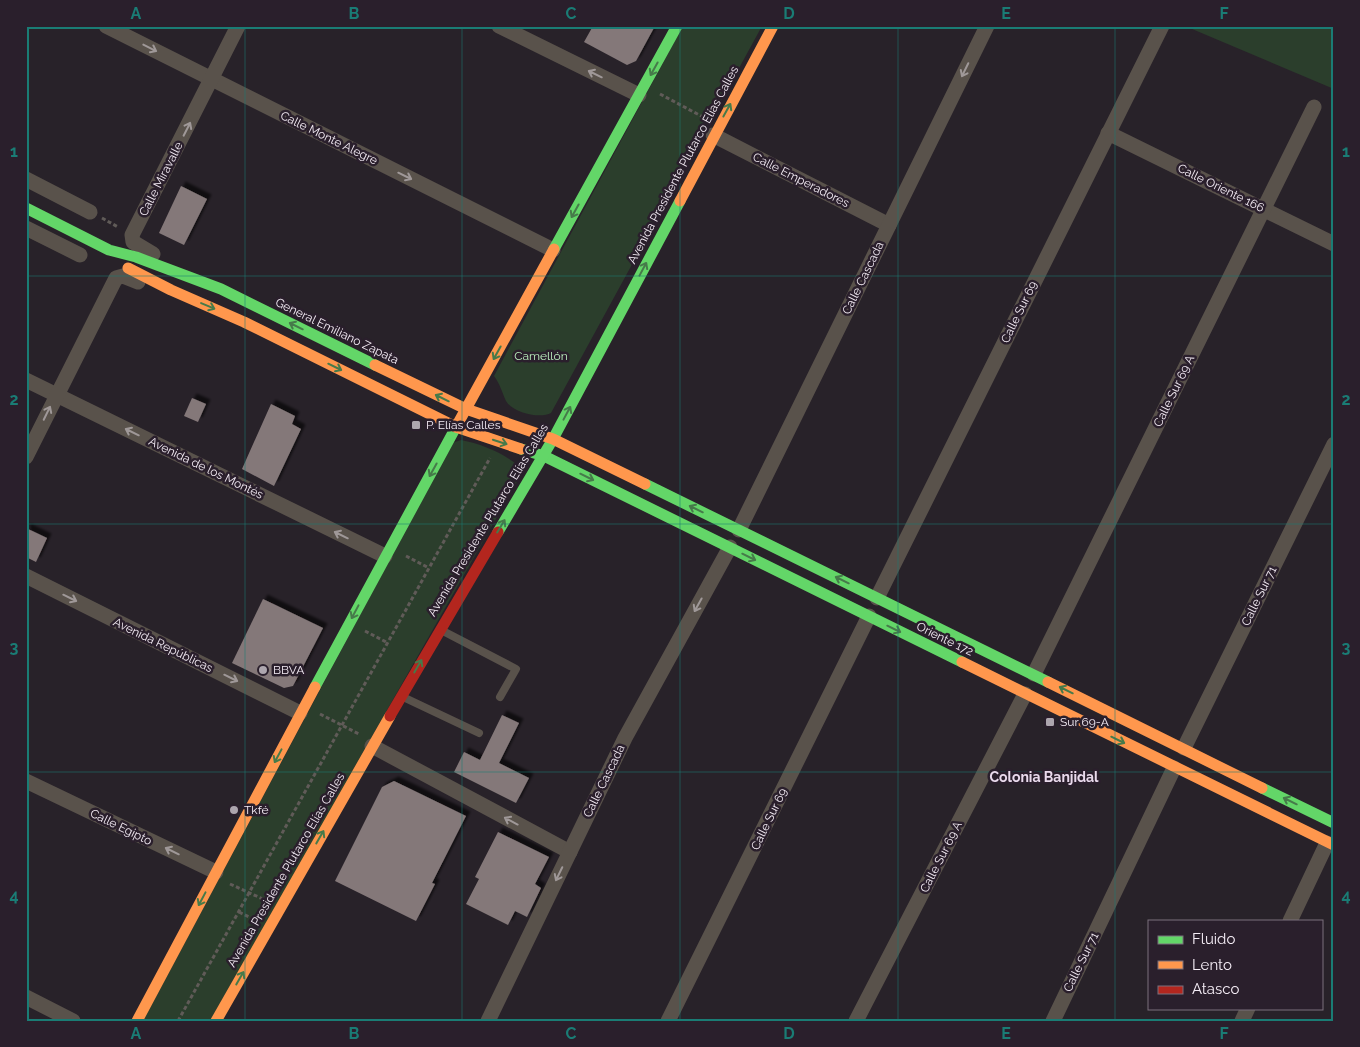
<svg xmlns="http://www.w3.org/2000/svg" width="1360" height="1047" viewBox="0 0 1360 1047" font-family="Raleway,sans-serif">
  <defs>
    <filter id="shadow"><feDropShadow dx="4.5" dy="-4.5" stdDeviation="1" flood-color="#0009"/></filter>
  </defs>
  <rect width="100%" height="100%" fill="#282229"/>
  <g fill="#2b3e2c">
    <path d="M 683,26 L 762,26 L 551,413 C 540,419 513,413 506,401 C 502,392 500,384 494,376 Z"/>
    <path d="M 1185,26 L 1334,26 L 1334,89 Z"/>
    <path d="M 461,440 C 482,444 503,453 519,466 L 518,480 L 210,1021 L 143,1021 L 452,443 Z"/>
  </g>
  <g fill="#847879" filter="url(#shadow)">
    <path d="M 593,26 L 655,26 L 636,61 L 627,65 L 584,42 Z"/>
    <path d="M 181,186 L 207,199 L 184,245 L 159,233 Z"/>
    <path d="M 192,398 L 206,404 L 198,422 L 184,416 Z"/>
    <path d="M 271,404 L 295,416 L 292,424 L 301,429 L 274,486 L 242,469 Z"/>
    <path d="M 26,528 L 47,538 L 36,562 L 26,557 Z"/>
    <path d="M 263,599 L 323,628 L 293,686 L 284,688 L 232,663 Z"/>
    <path d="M 502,715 L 519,723 L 499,763 L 529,778 L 516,803 L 454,772 L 464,752 L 480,760 Z"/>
    <path d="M 394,781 L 466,816 L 432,883 L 435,884 L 416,921 L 335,881 L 382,787 Z"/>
    <path d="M 498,832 L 549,857 L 535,884 L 541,888 L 527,917 L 515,911 L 508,925 L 466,904 L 479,879 L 475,877 Z"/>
  </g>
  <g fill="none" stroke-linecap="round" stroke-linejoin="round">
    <g stroke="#605b58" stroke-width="3" stroke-dasharray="4 2.5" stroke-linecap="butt">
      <path d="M 660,94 L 703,117"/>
      <path d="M 102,218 L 118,227"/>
      <path d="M 406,556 L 429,568"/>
      <path d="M 365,631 L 388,643"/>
      <path d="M 320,714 L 359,734"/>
      <path d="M 230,884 L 265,900"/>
      <path d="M 239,912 L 253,919"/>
      <path d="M 178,1021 L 490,458"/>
    </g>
    <g stroke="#59524b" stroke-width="8">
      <path d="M 441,630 L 516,669 L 500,697"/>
      <path d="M 403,697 L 479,733"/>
    </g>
    <g stroke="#59524b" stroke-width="15">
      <path d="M 106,26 L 553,250"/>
      <path d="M 499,26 L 639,95"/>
      <path d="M 1108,133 L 1334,244"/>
      <path d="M 713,135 L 889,225"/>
      <path d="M 26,179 L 90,212"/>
      <path d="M 26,228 L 80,255"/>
      <path d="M 153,254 L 133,242 L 132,235 L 238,26"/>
      <path d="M 26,380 L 385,556"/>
      <path d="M 26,457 L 116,278 L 123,276 L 138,282"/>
      <path d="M 739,530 L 987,26"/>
      <path d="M 26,576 L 300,713"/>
      <path d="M 877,598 L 1162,26"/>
      <path d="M 1034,674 L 1314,107"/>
      <path d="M 372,746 L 570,852"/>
      <path d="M 1184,748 L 1334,444"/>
      <path d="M 26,781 L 216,872"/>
      <path d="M 1290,921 L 1327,843"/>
      <path d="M 26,997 L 73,1021"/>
      <path d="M 488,1021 L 625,738 L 730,547"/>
      <path d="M 668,1021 L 869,616"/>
      <path d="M 856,1021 L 1025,694"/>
      <path d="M 1053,1021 L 1174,768"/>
      <path d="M 1242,1021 L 1248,1008"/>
    </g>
    <g stroke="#63d668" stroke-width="11">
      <path d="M 26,208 L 109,250 L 136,257 L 221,289 L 375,365"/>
      <path d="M 554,249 L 677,26"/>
      <path d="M 521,449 L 544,456 L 962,662"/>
      <path d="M 645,484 L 1048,682"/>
      <path d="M 498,532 L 553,439 L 680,201"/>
      <path d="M 315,687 L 456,427"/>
      <path d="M 1262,788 L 1334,823"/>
    </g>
    <g stroke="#ff974d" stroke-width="11">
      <path d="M 680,201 L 773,26"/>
      <path d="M 128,268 L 171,290 L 244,322 L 456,427 L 521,449"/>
      <path d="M 375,365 L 466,409 L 553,439 L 645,484"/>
      <path d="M 456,427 L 554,249"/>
      <path d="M 962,662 L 1334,845"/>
      <path d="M 1048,682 L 1262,788"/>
      <path d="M 137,1021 L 315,687"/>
      <path d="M 216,1021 L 390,716"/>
    </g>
    <path stroke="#b3261e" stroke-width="11" d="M 390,716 L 498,532"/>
  </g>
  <defs><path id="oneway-shaft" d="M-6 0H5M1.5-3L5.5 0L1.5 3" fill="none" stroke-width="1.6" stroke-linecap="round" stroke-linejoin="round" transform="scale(1.25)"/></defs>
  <g stroke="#9f9898">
    <use href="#oneway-shaft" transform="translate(150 48) rotate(27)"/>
    <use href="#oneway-shaft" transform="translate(965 70) rotate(116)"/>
    <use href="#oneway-shaft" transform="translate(595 74) rotate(-154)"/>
    <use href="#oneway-shaft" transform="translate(187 129) rotate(-63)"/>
    <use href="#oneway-shaft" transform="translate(405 176) rotate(26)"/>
    <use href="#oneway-shaft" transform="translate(47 413) rotate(-64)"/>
    <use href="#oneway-shaft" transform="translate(132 432) rotate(-154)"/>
    <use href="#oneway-shaft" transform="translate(341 535) rotate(-154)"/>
    <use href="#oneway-shaft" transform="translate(70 598) rotate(26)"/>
    <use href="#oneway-shaft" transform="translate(698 605) rotate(119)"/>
    <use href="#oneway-shaft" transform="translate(231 678) rotate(26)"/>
    <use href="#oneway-shaft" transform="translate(511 821) rotate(-152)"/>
    <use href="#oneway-shaft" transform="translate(172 851) rotate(-154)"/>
    <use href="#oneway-shaft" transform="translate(559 874) rotate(116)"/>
  </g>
  <g stroke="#467a4a">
    <use href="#oneway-shaft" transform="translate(654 69) rotate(119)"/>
    <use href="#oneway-shaft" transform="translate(727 110) rotate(-61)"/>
    <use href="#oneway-shaft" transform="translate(575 211) rotate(119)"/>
    <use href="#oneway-shaft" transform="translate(643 269) rotate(-62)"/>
    <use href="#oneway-shaft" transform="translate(208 306) rotate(23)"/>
    <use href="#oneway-shaft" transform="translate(296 326) rotate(-154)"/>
    <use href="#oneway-shaft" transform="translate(497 353) rotate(119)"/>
    <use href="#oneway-shaft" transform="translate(335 367) rotate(26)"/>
    <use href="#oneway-shaft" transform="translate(442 398) rotate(-154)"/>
    <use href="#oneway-shaft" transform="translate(567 413) rotate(-62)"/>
    <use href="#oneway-shaft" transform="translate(500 442) rotate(18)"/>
    <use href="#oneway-shaft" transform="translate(433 470) rotate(119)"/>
    <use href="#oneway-shaft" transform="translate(587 477) rotate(26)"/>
    <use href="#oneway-shaft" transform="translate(696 509) rotate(-154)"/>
    <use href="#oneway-shaft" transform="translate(501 526) rotate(-59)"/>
    <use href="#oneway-shaft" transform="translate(749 557) rotate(26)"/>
    <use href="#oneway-shaft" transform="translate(842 580) rotate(-154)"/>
    <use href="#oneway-shaft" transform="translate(355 612) rotate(118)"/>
    <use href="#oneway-shaft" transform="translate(894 629) rotate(26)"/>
    <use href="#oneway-shaft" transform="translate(418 666) rotate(-60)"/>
    <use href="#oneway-shaft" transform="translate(1066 690) rotate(-154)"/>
    <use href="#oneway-shaft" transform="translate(1118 740) rotate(26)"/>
    <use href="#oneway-shaft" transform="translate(278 756) rotate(118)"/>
    <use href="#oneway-shaft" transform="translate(1290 801) rotate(-154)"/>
    <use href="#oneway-shaft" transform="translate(320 837) rotate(-60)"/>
    <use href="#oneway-shaft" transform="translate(202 899) rotate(118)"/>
    <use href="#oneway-shaft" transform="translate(240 978) rotate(-60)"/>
  </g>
  <path fill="none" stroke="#1a7c75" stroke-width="1" stroke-opacity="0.55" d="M 245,26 L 245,1021M 462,26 L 462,1021M 680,26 L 680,1021M 898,26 L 898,1021M 1115,26 L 1115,1021M 26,276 L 1334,276M 26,524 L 1334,524M 26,772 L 1334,772"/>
  <g fill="#ada6ae" stroke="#2a1f2c" stroke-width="2">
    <rect x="411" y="420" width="10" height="10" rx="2.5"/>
    <circle cx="263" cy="670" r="5"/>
    <rect x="1045" y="717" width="10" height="10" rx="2.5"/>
    <circle cx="234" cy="810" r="5"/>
  </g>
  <g text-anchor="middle" stroke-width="5" stroke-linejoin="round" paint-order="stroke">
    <g font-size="12" fill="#f5edf6" stroke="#2a1f2c">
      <text transform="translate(329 138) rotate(26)" y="4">Calle Monte Alegre</text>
      <text transform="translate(683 165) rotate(-62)" y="4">Avenida Presidente Plutarco Elías Calles</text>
      <text transform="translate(161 179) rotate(-63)" y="4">Calle Miravalle</text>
      <text transform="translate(801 180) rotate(27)" y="4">Calle Emperadores</text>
      <text transform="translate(1221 188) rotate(26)" y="4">Calle Oriente 166</text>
      <text transform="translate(863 278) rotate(-64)" y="4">Calle Cascada</text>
      <text transform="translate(1019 312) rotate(-64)" y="4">Calle Sur 69</text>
      <text transform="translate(337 331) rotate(26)" y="4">General Emiliano Zapata</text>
      <text transform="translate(1174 391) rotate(-64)" y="4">Calle Sur 69 A</text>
      <text transform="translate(206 468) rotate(26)" y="4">Avenida de los Montés</text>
      <text transform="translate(488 520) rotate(-59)" y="4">Avenida Presidente Plutarco Elías Calles</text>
      <text transform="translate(1259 596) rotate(-64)" y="4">Calle Sur 71</text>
      <text transform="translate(945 639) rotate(26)" y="4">Oriente 172</text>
      <text transform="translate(163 645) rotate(26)" y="4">Avenida Repúblicas</text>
      <text transform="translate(604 781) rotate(-64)" y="4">Calle Cascada</text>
      <text transform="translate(769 819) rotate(-64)" y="4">Calle Sur 69</text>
      <text transform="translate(121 827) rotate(26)" y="4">Calle Egipto</text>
      <text transform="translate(941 857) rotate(-63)" y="4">Calle Sur 69 A</text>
      <text transform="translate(286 870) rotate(-60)" y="4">Avenida Presidente Plutarco Elías Calles</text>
      <text transform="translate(1081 962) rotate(-64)" y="4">Calle Sur 71</text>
    </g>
    <g font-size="12" fill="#bcf1bf" stroke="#2a1f2c">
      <text x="541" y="360">Camellón</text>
    </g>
    <g font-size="12" fill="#f5edf6" stroke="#2a1f2c" text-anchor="start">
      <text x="426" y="429">P. Elías Calles</text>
      <text x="273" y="674">BBVA</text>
      <text x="1060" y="726">Sur 69-A</text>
      <text x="244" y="814">Tkfé</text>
    </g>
    <g font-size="14" font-weight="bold" fill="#e9daec" stroke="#2a1f2c">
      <text x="1044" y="782">Colonia Banjidal</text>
    </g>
  </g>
  <rect width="1360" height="1047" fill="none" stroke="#2a1f2c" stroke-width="55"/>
  <rect x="1148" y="920" width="175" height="90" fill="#2a1f2c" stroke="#7b717d"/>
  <rect x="1158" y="936" width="25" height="8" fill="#63d668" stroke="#7b717d"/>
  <text x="1192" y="944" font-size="15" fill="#f5edf6">Fluido</text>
  <rect x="1158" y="961" width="25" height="8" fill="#ff974d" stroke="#7b717d"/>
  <text x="1192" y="970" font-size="15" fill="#f5edf6">Lento</text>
  <rect x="1158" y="986" width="25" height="8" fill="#b3261e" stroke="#7b717d"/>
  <text x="1192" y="994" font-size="15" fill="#f5edf6">Atasco</text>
  <rect x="28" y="28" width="1304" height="992" fill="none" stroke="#1a7c75" stroke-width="2"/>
  <g font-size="16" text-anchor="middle" font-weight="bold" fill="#1a7c75">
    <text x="136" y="19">A</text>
    <text x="354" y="19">B</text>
    <text x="571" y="19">C</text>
    <text x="789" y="19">D</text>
    <text x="1006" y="19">E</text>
    <text x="1224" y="19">F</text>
    <text x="14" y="157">1</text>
    <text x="1346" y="157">1</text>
    <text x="14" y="405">2</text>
    <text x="1346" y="405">2</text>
    <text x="14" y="653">3</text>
    <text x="1346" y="653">3</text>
    <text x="14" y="901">4</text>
    <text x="1346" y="901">4</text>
    <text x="136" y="1039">A</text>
    <text x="354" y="1039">B</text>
    <text x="571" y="1039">C</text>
    <text x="789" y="1039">D</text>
    <text x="1006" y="1039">E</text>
    <text x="1224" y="1039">F</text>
  </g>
</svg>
